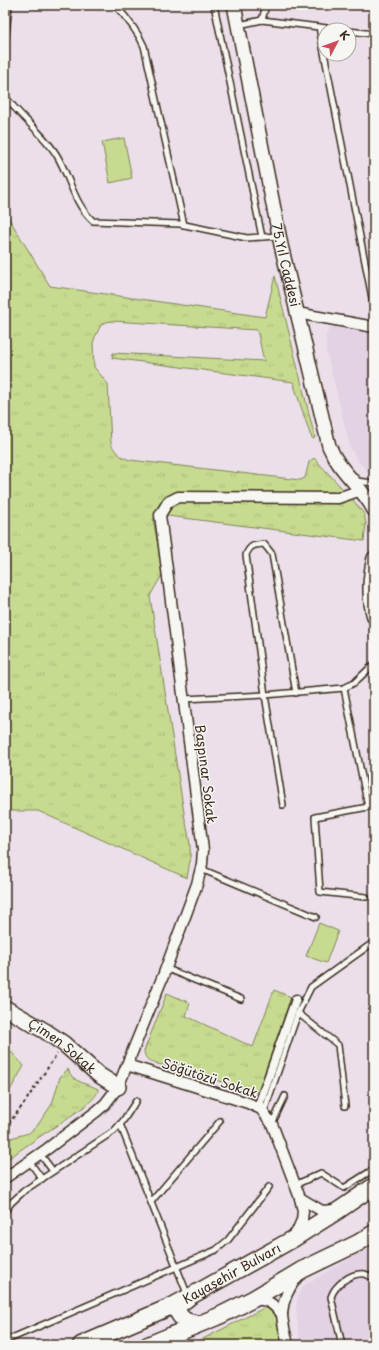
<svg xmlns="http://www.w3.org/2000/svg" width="379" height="1350" viewBox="0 0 379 1350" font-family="'Playpen Sans',sans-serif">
  <defs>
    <pattern id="grass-tufts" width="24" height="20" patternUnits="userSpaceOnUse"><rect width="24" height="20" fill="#c7db90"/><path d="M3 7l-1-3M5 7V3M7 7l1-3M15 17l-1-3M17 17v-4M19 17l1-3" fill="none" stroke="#acbc7c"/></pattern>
  </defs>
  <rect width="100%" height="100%" fill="#ebe0ea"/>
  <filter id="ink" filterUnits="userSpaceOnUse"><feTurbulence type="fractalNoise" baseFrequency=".025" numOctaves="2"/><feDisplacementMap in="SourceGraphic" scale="8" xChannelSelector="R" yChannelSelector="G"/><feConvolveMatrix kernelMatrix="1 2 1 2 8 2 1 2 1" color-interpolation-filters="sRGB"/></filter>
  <g filter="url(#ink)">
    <g fill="#e3d1e4">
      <path d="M 331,327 L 335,327 L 374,333 L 374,483 L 365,468 L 357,460 L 350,447 L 326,350 L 326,334 Z"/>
      <path d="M 374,1245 L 374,1345 L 300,1345 L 296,1305 L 299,1294 L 303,1286 Z"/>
    </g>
    <g fill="url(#grass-tufts)" stroke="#818257">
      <path d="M 5,212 L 50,286 L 265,317 L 275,276 L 315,438 L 313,439 L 310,434 L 293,382 L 112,358 L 113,353 L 264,361 L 257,330 L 112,321 L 106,322 L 101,325 L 95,337 L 93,343 L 94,367 L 108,384 L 111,444 C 116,453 120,457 130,460 L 300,480 L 305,478 L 309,462 L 314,458 L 353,500 L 364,514 L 366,524 L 364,541 L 160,515 L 153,519 L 162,566 L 162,575 L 150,596 L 185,819 C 191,844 192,853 187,878 L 38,811 L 5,811 Z"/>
      <path d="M 274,990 L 291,997 L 258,1092 L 158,1064 C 150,1062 145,1060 144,1051 L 167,993 L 190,1003 L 186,1016 L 253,1047 Z"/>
      <path d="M 68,1069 C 72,1083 87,1083 98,1089 L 98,1092 C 90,1105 77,1111 65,1120 C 45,1133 24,1147 5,1161 L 5,1142 L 7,1139 L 29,1133 L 37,1126 L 52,1104 L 60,1077 Z"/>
      <path d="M 264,1308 L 271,1308 L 277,1311 L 285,1345 L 191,1345 Z"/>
    </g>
    <g fill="#c7db90" stroke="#818257">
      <path d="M 124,138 L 132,178 L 110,183 L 102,142 Z"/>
      <path d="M 319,923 L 338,931 L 326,963 L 306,956 Z"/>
      <path d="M 5,1045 L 24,1066 L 5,1099 Z"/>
    </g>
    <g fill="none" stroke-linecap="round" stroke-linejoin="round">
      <defs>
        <g id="service">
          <path d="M 115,5 C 127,18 137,30 144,46 L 184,225"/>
          <path d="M 262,20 L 266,5"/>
          <path d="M 239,25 L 262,20 L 319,27 L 373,303"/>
          <path d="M 319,27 L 343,30"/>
          <path d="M 349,31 L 374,34"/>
          <path d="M 5,44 L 9,5"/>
          <path d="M 5,96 C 20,117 42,132 56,154 C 70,176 73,203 93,221 L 180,224 L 247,238 L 262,237 L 214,5"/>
          <path d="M 262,237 L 279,236"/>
          <path d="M 356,481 L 374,483"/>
          <path d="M 344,688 L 368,807 L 315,817 L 320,892 L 366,897"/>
          <path d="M 296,693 L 272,554 L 264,544 C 254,545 250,545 246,555 L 265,695 L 344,688 L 354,683 L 374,664"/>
          <path d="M 183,699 L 265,695 L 283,805"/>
          <path d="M 201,869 L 316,917"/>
          <path d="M 165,968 L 241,999"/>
          <path d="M 298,1013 L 338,1045 L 345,1106"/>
          <path d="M 264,1112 L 298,1013 L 311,987 L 374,942"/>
          <path d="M 120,1124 L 188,1296"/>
          <path d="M 272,1124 L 285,1096"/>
          <path d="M 40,1154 L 53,1171"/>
          <path d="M 29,1161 L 42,1179"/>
          <path d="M 295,1185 L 321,1173 L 344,1188 L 374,1169"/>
          <path d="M 151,1202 L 220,1121"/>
          <path d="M 5,1211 L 11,1203 L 25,1190 L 114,1131 L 123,1121 L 136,1101"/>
          <path d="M 5,1341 L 216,1250 L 228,1240 L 269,1187"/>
          <path d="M 342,1345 L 331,1297 C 335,1285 351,1272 365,1274 C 368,1275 371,1277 374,1278"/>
        </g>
        <path id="pedestrian" d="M 258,1107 L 296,999"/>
        <g id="minor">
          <path d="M 297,313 L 374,327"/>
          <path d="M 127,1065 L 248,1103 L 261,1109 L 272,1124 L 300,1198 L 303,1211 L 302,1220 L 295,1236"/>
          <path d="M 5,1178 L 47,1149 L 97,1111 L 105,1104 L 118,1087 L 163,976 L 197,884 L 202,864 L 203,850 L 160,515 L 168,502 L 178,497 L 338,498 L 361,490"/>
          <path d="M 300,1198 L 322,1211 L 335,1210"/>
          <path d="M 253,1299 C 269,1300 272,1303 282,1314"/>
          <path d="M 288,1345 C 286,1335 282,1323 282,1313 C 283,1299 290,1286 298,1276"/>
        </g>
        <g id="tertiary">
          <path id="s1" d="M 234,5 L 281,245 L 329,446 C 340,473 361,485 374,510"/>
          <path d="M 374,558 C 369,578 368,597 374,617"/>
        </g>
        <g id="secondary">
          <path id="s2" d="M 5,1008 L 45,1031 L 64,1044 L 99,1075 L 118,1087"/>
        </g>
        <g id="primary">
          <path d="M 188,1298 L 179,1305 L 177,1310 C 181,1321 188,1322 198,1324"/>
          <path id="s3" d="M 81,1345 L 172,1306 L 198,1292 L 293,1239 L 339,1210 L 374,1186"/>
          <path d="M 148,1345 L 219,1316 L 253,1299 L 302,1270 L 358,1243 L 374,1233"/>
        </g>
      </defs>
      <use href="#service" stroke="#3b2a1e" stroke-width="8"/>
      <use href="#pedestrian" stroke="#3b2a1e" stroke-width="11"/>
      <use href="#minor" stroke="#3b2a1e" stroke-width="13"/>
      <use href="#tertiary" stroke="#3b2a1e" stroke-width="16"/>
      <use href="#secondary" stroke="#3b2a1e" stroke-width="18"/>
      <use href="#primary" stroke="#3b2a1e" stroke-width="19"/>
      <path stroke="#3b2a1e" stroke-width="2" stroke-dasharray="3 3" stroke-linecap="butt" d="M 5,1128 L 23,1105 L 57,1054"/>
      <use href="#service" stroke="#f6f6f2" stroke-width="5"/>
      <use href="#pedestrian" stroke="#f6f6f2" stroke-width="8"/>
      <use href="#minor" stroke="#f6f6f2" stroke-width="10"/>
      <use href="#tertiary" stroke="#f6f6f2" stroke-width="13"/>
      <use href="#secondary" stroke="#f6f6f2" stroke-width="15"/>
      <use href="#primary" stroke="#f6f6f2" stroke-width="16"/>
    </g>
  </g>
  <g text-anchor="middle" stroke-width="3" stroke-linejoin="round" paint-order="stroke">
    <g font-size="13" fill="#3b2a1e" stroke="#f6f6f2">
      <text dy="5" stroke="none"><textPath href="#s1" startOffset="265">75.Yıl Caddesi</textPath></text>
      <text transform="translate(206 774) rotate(83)" y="5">Başpınar Sokak</text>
      <text dy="5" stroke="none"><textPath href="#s2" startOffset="69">Çimen Sokak</textPath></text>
      <text transform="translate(210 1078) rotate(18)" y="5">Söğütözü Sokak</text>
      <text dy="5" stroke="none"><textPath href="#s3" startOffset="167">Kayaşehir Bulvarı</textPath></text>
    </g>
  </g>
  <rect width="379" height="1350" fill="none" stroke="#f6f6f2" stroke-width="20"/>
  <rect x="10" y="10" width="359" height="1330" fill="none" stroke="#3b2a1e" stroke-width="1.5" filter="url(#ink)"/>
  <g transform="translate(337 42) rotate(49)"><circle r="19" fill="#f6f6f2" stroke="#aba49d"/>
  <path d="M0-3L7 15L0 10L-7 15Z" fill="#d1495b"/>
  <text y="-6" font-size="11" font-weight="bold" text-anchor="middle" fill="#3b2a1e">K</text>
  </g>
</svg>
